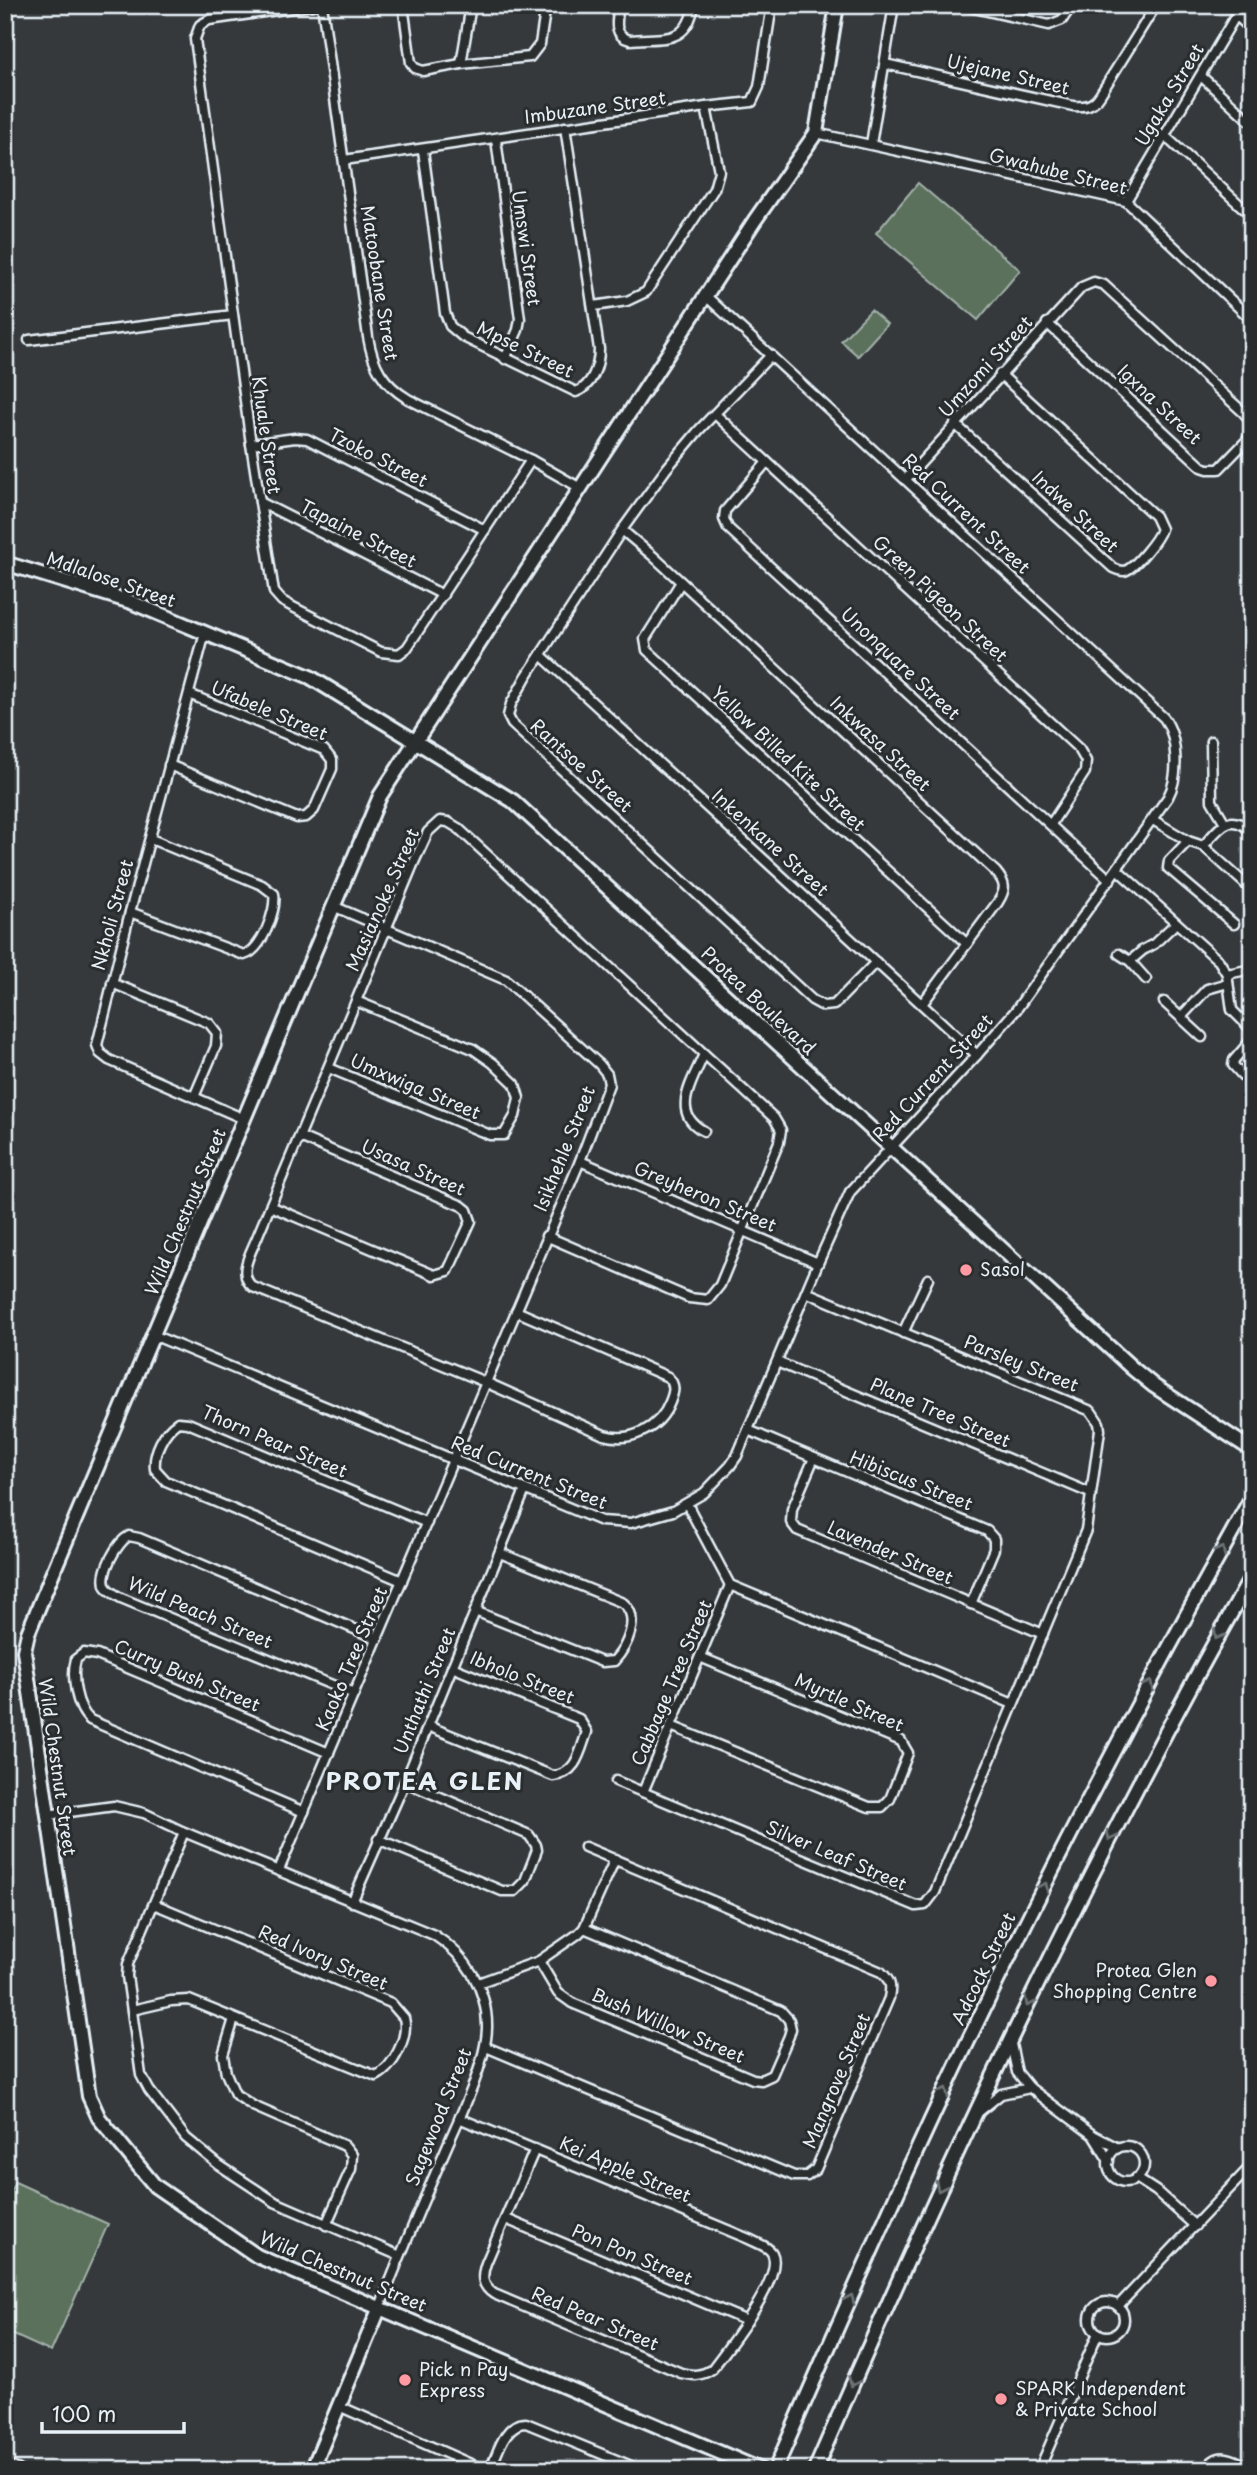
<svg xmlns="http://www.w3.org/2000/svg" width="1257" height="2475" viewBox="0 0 1257 2475" font-family="'Playpen Sans',sans-serif">
  <rect width="100%" height="100%" fill="#35393c"/>
  <filter id="ink" filterUnits="userSpaceOnUse"><feTurbulence type="fractalNoise" baseFrequency=".0143" numOctaves="2"/><feDisplacementMap in="SourceGraphic" scale="14" xChannelSelector="R" yChannelSelector="G"/><feConvolveMatrix kernelMatrix="1 2 1 2 8 2 1 2 1" color-interpolation-filters="sRGB"/></filter>
  <g filter="url(#ink)">
    <g fill="#5c715c" stroke="#a2b1aa" stroke-width="2">
      <path d="M 918,183 L 1020,270 L 978,320 L 876,233 Z"/>
      <path d="M 871,310 L 887,324 L 858,356 L 841,341 Z"/>
      <path d="M 15,2182 L 108,2224 L 51,2352 L 5,2331 L 5,2203 Z"/>
    </g>
    <g fill="none" stroke-linecap="round" stroke-linejoin="round">
      <defs>
        <g id="street">
          <path d="M 313,5 L 209,20 L 200,25 L 195,39 L 251,444 L 274,592 L 282,601 L 293,607 L 381,652 L 399,654 L 407,648 L 531,460"/>
          <path d="M 322,5 L 368,337 C 373,366 383,384 408,399 L 531,460 L 582,489"/>
          <path d="M 403,5 L 411,63 L 415,68 L 423,71 L 461,64 L 530,57 L 540,44 L 546,5"/>
          <path d="M 619,5 C 617,20 612,35 630,40 C 664,37 687,45 694,5"/>
          <path d="M 961,5 L 1049,25 L 1062,20 L 1072,5"/>
          <path d="M 1236,15 L 1252,30"/>
          <path d="M 461,64 L 471,5"/>
          <path d="M 885,64 L 1073,106 C 1085,107 1093,106 1100,95 L 1156,5"/>
          <path d="M 1201,76 L 1252,123"/>
          <path d="M 816,133 L 1126,201 L 1252,320"/>
          <path d="M 1165,136 L 1252,216"/>
          <path d="M 496,139 L 520,319 L 518,330 L 505,359"/>
          <path d="M 871,144 L 894,5"/>
          <path d="M 423,150 L 445,313 L 450,326 L 463,337 L 576,392 C 592,386 599,366 599,349 L 565,127"/>
          <path d="M 344,160 L 706,107 L 752,102 L 759,87 L 772,5"/>
          <path d="M 1126,201 L 1242,5"/>
          <path d="M 594,306 L 627,301 L 646,292 L 714,189 L 719,171 L 706,107"/>
          <path d="M 1047,323 L 1202,467 L 1208,469 L 1219,469 L 1252,435"/>
          <path d="M 29,340 L 233,315"/>
          <path d="M 771,355 L 699,430 L 667,468 L 622,530 L 526,677 L 511,704 L 508,716 L 512,724 L 812,1000 L 823,1006 L 834,1005 L 876,962"/>
          <path d="M 715,414 L 1079,749 L 1086,761 L 1085,772 L 1051,824"/>
          <path d="M 955,424 L 1113,568 C 1117,570 1119,571 1124,571 C 1134,569 1158,539 1161,529 L 1155,516 L 1000,374"/>
          <path d="M 251,444 L 295,438 L 307,439 L 485,530"/>
          <path d="M 767,462 L 725,511 L 724,519 L 728,528 L 1110,880"/>
          <path d="M 906,479 L 1082,287 L 1094,282 L 1104,285 L 1243,412 L 1252,422"/>
          <path d="M 260,502 L 443,595"/>
          <path d="M 622,530 L 653,556 L 996,872 C 1006,884 1006,889 998,902 L 922,1004"/>
          <path d="M 681,582 L 645,639 L 647,650 L 967,944"/>
          <path d="M 205,633 L 130,912 L 97,1045 L 100,1053 L 109,1060 L 244,1119"/>
          <path d="M 541,655 L 977,1055"/>
          <path d="M 1211,741 L 1212,801 L 1225,823"/>
          <path d="M 169,765 L 297,818 L 306,817 L 314,810 L 332,769 L 332,760 L 324,750 L 189,694"/>
          <path d="M 1153,820 L 1188,841 L 1203,846 L 1252,890"/>
          <path d="M 1188,841 L 1169,861 L 1168,868 L 1234,924"/>
          <path d="M 1203,846 C 1220,828 1229,810 1252,832"/>
          <path d="M 1118,870 L 1219,961 L 1227,974 L 1232,1010 L 1252,1030"/>
          <path d="M 130,912 L 244,955 C 261,951 277,911 274,894 L 262,885 L 151,839"/>
          <path d="M 1119,954 L 1130,961 L 1146,979"/>
          <path d="M 1130,961 L 1143,950 L 1154,944 L 1176,923"/>
          <path d="M 1227,974 L 1252,969"/>
          <path d="M 112,983 L 209,1023 L 217,1033 L 216,1046 L 194,1097"/>
          <path d="M 1164,1002 L 1202,1037"/>
          <path d="M 1181,1017 L 1207,989 L 1228,983"/>
          <path d="M 1252,1039 L 1234,1060 L 1233,1065 L 1252,1086"/>
          <path d="M 329,1068 L 490,1135 L 504,1135 L 515,1116 L 519,1098 L 515,1084 L 493,1063 L 473,1049 L 356,1001"/>
          <path d="M 704,1131 C 669,1113 693,1081 704,1054"/>
          <path d="M 580,1161 L 818,1263"/>
          <path d="M 270,1206 L 434,1275 L 448,1271 L 471,1221 L 467,1210 L 462,1206 L 300,1137"/>
          <path d="M 516,1311 L 668,1377 C 676,1385 674,1392 670,1402 C 660,1428 631,1443 604,1435 L 485,1382 L 253,1287 C 236,1274 252,1251 258,1235 L 415,860 L 428,832 L 440,821 L 448,822 L 458,828 L 774,1118 L 781,1130 L 779,1142 L 720,1285 L 708,1300 L 689,1298 L 546,1236"/>
          <path d="M 903,1333 L 928,1279"/>
          <path d="M 153,1335 L 601,1521 L 631,1523 L 673,1511 L 704,1493 L 730,1466 L 737,1456 L 818,1263 L 850,1192 L 977,1055 L 1016,1010 L 1168,797 C 1179,777 1178,737 1164,718 L 707,297"/>
          <path d="M 777,1362 L 1090,1493"/>
          <path d="M 748,1430 L 987,1531 L 994,1539 L 994,1549 L 971,1604"/>
          <path d="M 814,1458 L 792,1509 L 791,1522 L 797,1530 L 1043,1634"/>
          <path d="M 687,1504 L 730,1585 L 1013,1704"/>
          <path d="M 402,1581 L 166,1481 L 155,1469 C 153,1452 164,1431 178,1422 L 188,1423 L 427,1523"/>
          <path d="M 475,1611 L 602,1662 L 614,1661 C 627,1647 641,1617 623,1603 L 500,1553"/>
          <path d="M 354,1694 L 121,1598 C 116,1595 110,1592 106,1587 C 99,1574 117,1542 129,1536 L 139,1538 L 378,1639"/>
          <path d="M 428,1726 L 553,1776 C 577,1774 580,1751 587,1732 L 579,1719 L 452,1667"/>
          <path d="M 671,1726 L 869,1807 L 882,1807 L 890,1799 L 908,1753 L 901,1741 L 700,1657"/>
          <path d="M 616,1781 L 916,1906 L 925,1905 L 935,1892 L 1086,1530 L 1100,1430 L 1099,1423 L 1091,1411 L 806,1292"/>
          <path d="M 643,1792 L 730,1585"/>
          <path d="M 304,1812 L 90,1720 C 76,1708 71,1676 76,1659 L 84,1653 L 97,1655 L 329,1753"/>
          <path d="M 47,1815 L 114,1806 L 144,1813 L 184,1832 L 434,1935 C 466,1955 488,1990 487,2028 C 486,2063 462,2112 448,2144 C 424,2199 401,2252 380,2307"/>
          <path d="M 184,1832 L 128,1964 L 127,1976 L 141,2075 L 149,2090 L 186,2138 L 219,2165 L 275,2202 L 400,2256"/>
          <path d="M 378,1839 L 502,1891 L 515,1891 L 525,1881 L 537,1850 L 536,1845 L 529,1835 L 405,1782"/>
          <path d="M 279,1870 L 580,1161 L 609,1084 L 607,1074 L 599,1064 L 506,980 L 333,906"/>
          <path d="M 352,1902 L 405,1782 L 525,1490"/>
          <path d="M 539,1961 L 558,1993 L 572,2003 L 753,2079 L 761,2080 L 772,2075 L 789,2036 L 791,2029 L 789,2020 L 781,2011 L 584,1928"/>
          <path d="M 478,1983 L 539,1961 L 578,1934 L 584,1928 L 615,1859"/>
          <path d="M 132,2010 L 171,2001 L 189,2000 L 376,2076 C 393,2068 409,2037 404,2018 L 391,2003 L 154,1904"/>
          <path d="M 234,2019 L 223,2055 L 226,2073 L 235,2094 L 253,2106 L 345,2146 L 352,2155 L 351,2169 L 326,2225"/>
          <path d="M 1011,2044 L 1017,2072 L 1030,2088 L 1093,2135 L 1118,2148"/>
          <path d="M 486,2047 L 794,2176 L 807,2176 L 816,2169 L 889,1998 C 892,1985 890,1980 881,1972 L 585,1847"/>
          <path d="M 980,2111 L 1001,2094 L 1030,2088"/>
          <path d="M 459,2118 L 749,2239 C 756,2243 768,2246 772,2253 C 785,2277 727,2349 712,2369 C 702,2376 693,2376 681,2373 L 494,2294 C 482,2286 481,2277 486,2263 L 535,2149"/>
          <path d="M 1093,2135 L 1109,2161"/>
          <circle cx="1126" cy="2164" r="18"/>
          <path d="M 1136,2178 L 1156,2191 L 1195,2226"/>
          <path d="M 506,2219 L 747,2321"/>
          <circle cx="1107" cy="2319" r="17"/>
          <path d="M 1118,2306 L 1252,2165"/>
          <path d="M 339,2406 L 484,2470"/>
          <path d="M 5,2464 L 19,2470"/>
          <path d="M 314,2465 L 326,2470"/>
          <path d="M 490,2470 C 498,2453 504,2423 526,2423 L 641,2470"/>
          <path d="M 1039,2470 L 1098,2333"/>
          <path d="M 1205,2470 C 1219,2448 1233,2460 1252,2468"/>
        </g>
        <g id="secondary">
          <path d="M 5,563 L 131,602 L 310,677 L 513,801 L 1132,1368 L 1154,1386 L 1252,1450"/>
          <path d="M 312,2470 L 380,2307"/>
          <path d="M 761,2470 L 257,2256 L 155,2186 L 99,2118 L 89,2096 L 24,1651 L 28,1633 L 51,1577 L 380,796 L 755,220 L 816,133 L 837,5"/>
          <path d="M 775,2470 C 832,2338 890,2207 951,2077 C 1044,1880 1145,1687 1252,1497"/>
          <path d="M 815,2470 C 947,2165 1088,1865 1252,1576"/>
        </g>
      </defs>
      <use href="#street" stroke="#e8f1f8" stroke-width="13"/>
      <use href="#secondary" stroke="#e8f1f8" stroke-width="18"/>
      <use href="#street" stroke="#2a2d2e" stroke-width="8"/>
      <use href="#secondary" stroke="#2a2d2e" stroke-width="12"/>
    </g>
    <defs><path id="oneway-chevron" d="M-2-3.5L2.5 0L-2 3.5" fill="none" stroke-width="1.6" stroke-linecap="round" stroke-linejoin="round" transform="scale(1.75)"/></defs>
    <g stroke="#6c7275">
      <use href="#oneway-chevron" transform="translate(1221 1551) rotate(-61)"/>
      <use href="#oneway-chevron" transform="translate(1218 1635) rotate(119)"/>
      <use href="#oneway-chevron" transform="translate(1149 1685) rotate(-62)"/>
      <use href="#oneway-chevron" transform="translate(1111 1836) rotate(117)"/>
      <use href="#oneway-chevron" transform="translate(1044 1887) rotate(-63)"/>
      <use href="#oneway-chevron" transform="translate(1029 2002) rotate(118)"/>
      <use href="#oneway-chevron" transform="translate(944 2092) rotate(-65)"/>
      <use href="#oneway-chevron" transform="translate(940 2187) rotate(115)"/>
      <use href="#oneway-chevron" transform="translate(850 2299) rotate(-66)"/>
      <use href="#oneway-chevron" transform="translate(853 2382) rotate(113)"/>
    </g>
  </g>
  <g fill="#ff9aa2" stroke="#2a2d2e" stroke-width="2.5">
    <circle cx="966" cy="1270" r="7"/>
    <circle cx="1211" cy="1981" r="7"/>
    <circle cx="405" cy="2380" r="7"/>
    <circle cx="1001" cy="2399" r="7"/>
  </g>
  <g text-anchor="middle" stroke-width="6" stroke-linejoin="round" paint-order="stroke">
    <g font-size="18" fill="#e8f1f8" stroke="#2a2d2e">
      <text transform="translate(1008 75) rotate(13)" y="6">Ujejane Street</text>
      <text transform="translate(1170 95) rotate(-59)" y="6">Ugaka Street</text>
      <text transform="translate(595 108) rotate(-8)" y="6">Imbuzane Street</text>
      <text transform="translate(1058 172) rotate(14)" y="6">Gwahube Street</text>
      <text transform="translate(526 248) rotate(82)" y="6">Umswi Street</text>
      <text transform="translate(379 283) rotate(81)" y="6">Matoobane Street</text>
      <text transform="translate(525 350) rotate(26)" y="6">Mpse Street</text>
      <text transform="translate(986 367) rotate(-48)" y="6">Umzomi Street</text>
      <text transform="translate(1159 405) rotate(43)" y="6">Igxna Street</text>
      <text transform="translate(266 435) rotate(82)" y="6">Khuale Street</text>
      <text transform="translate(378 458) rotate(27)" y="6">Tzoko Street</text>
      <text transform="translate(1075 512) rotate(43)" y="6">Indwe Street</text>
      <text transform="translate(966 514) rotate(43)" y="6">Red Current Street</text>
      <text transform="translate(358 534) rotate(27)" y="6">Tapaine Street</text>
      <text transform="translate(111 580) rotate(19)" y="6">Mdlalose Street</text>
      <text transform="translate(940 599) rotate(43)" y="6">Green Pigeon Street</text>
      <text transform="translate(900 664) rotate(43)" y="6">Unonquare Street</text>
      <text transform="translate(269 711) rotate(23)" y="6">Ufabele Street</text>
      <text transform="translate(880 744) rotate(43)" y="6">Inkwasa Street</text>
      <text transform="translate(788 759) rotate(43)" y="6">Yellow Billed Kite Street</text>
      <text transform="translate(581 766) rotate(42)" y="6">Rantsoe Street</text>
      <text transform="translate(770 843) rotate(42)" y="6">Inkenkane Street</text>
      <text transform="translate(383 900) rotate(-66)" y="6">Masianoke Street</text>
      <text transform="translate(113 915) rotate(-75)" y="6">Nkholi Street</text>
      <text transform="translate(758 1001) rotate(43)" y="6">Protea Boulevard</text>
      <text transform="translate(933 1078) rotate(-47)" y="6">Red Current Street</text>
      <text transform="translate(415 1087) rotate(23)" y="6">Umxwiga Street</text>
      <text transform="translate(565 1149) rotate(-68)" y="6">Isikhehle Street</text>
      <text transform="translate(413 1168) rotate(24)" y="6">Usasa Street</text>
      <text transform="translate(705 1197) rotate(23)" y="6">Greyheron Street</text>
      <text transform="translate(186 1212) rotate(-67)" y="6">Wild Chestnut Street</text>
      <text transform="translate(1021 1364) rotate(22)" y="6">Parsley Street</text>
      <text transform="translate(940 1413) rotate(23)" y="6">Plane Tree Street</text>
      <text transform="translate(274 1442) rotate(23)" y="6">Thorn Pear Street</text>
      <text transform="translate(529 1473) rotate(22)" y="6">Red Current Street</text>
      <text transform="translate(911 1481) rotate(22)" y="6">Hibiscus Street</text>
      <text transform="translate(890 1553) rotate(23)" y="6">Lavender Street</text>
      <text transform="translate(200 1613) rotate(23)" y="6">Wild Peach Street</text>
      <text transform="translate(352 1659) rotate(-67)" y="6">Kaoko Tree Street</text>
      <text transform="translate(187 1676) rotate(23)" y="6">Curry Bush Street</text>
      <text transform="translate(522 1678) rotate(22)" y="6">Ibholo Street</text>
      <text transform="translate(672 1683) rotate(-67)" y="6">Cabbage Tree Street</text>
      <text transform="translate(425 1691) rotate(-68)" y="6">Unthathi Street</text>
      <text transform="translate(849 1703) rotate(24)" y="6">Myrtle Street</text>
      <text transform="translate(57 1767) rotate(82)" y="6">Wild Chestnut Street</text>
      <text transform="translate(836 1856) rotate(23)" y="6">Silver Leaf Street</text>
      <text transform="translate(323 1958) rotate(23)" y="6">Red Ivory Street</text>
      <text transform="translate(984 1969) rotate(-64)" y="6">Adcock Street</text>
      <text transform="translate(668 2026) rotate(23)" y="6">Bush Willow Street</text>
      <text transform="translate(837 2081) rotate(-67)" y="6">Mangrove Street</text>
      <text transform="translate(439 2117) rotate(-68)" y="6">Sagewood Street</text>
      <text transform="translate(625 2170) rotate(23)" y="6">Kei Apple Street</text>
      <text transform="translate(632 2255) rotate(23)" y="6">Pon Pon Street</text>
      <text transform="translate(343 2272) rotate(23)" y="6">Wild Chestnut Street</text>
      <text transform="translate(595 2319) rotate(23)" y="6">Red Pear Street</text>
    </g>
    <g font-size="18" fill="#e8f1f8" stroke="#2a2d2e" text-anchor="start">
      <text x="980" y="1276">Sasol</text>
      <text x="1197" y="1977" text-anchor="end">Protea Glen<tspan x="1197" dy="21">Shopping Centre</tspan></text>
      <text x="419" y="2376">Pick n Pay<tspan x="419" dy="21">Express</tspan></text>
      <text x="1015" y="2395">SPARK Independent<tspan x="1015" dy="21">&amp; Private School</tspan></text>
    </g>
    <g font-size="24" font-weight="bold" letter-spacing="2" fill="#e8f1f8" stroke="#2a2d2e">
      <text x="425" y="1790">PROTEA GLEN</text>
    </g>
  </g>
  <rect width="1257" height="2475" fill="none" stroke="#2a2d2e" stroke-width="28"/>
  <rect x="14" y="14" width="1229" height="2447" fill="none" stroke="#e8f1f8" stroke-width="2.5" filter="url(#ink)"/>
  <path d="M42 2422v10h142v-10" fill="none" stroke="#e8f1f8" stroke-width="3.5"/>
  <text x="52" y="2422" font-size="21" fill="#e8f1f8" stroke="#2a2d2e" stroke-width="5" paint-order="stroke">100 m</text>
</svg>
